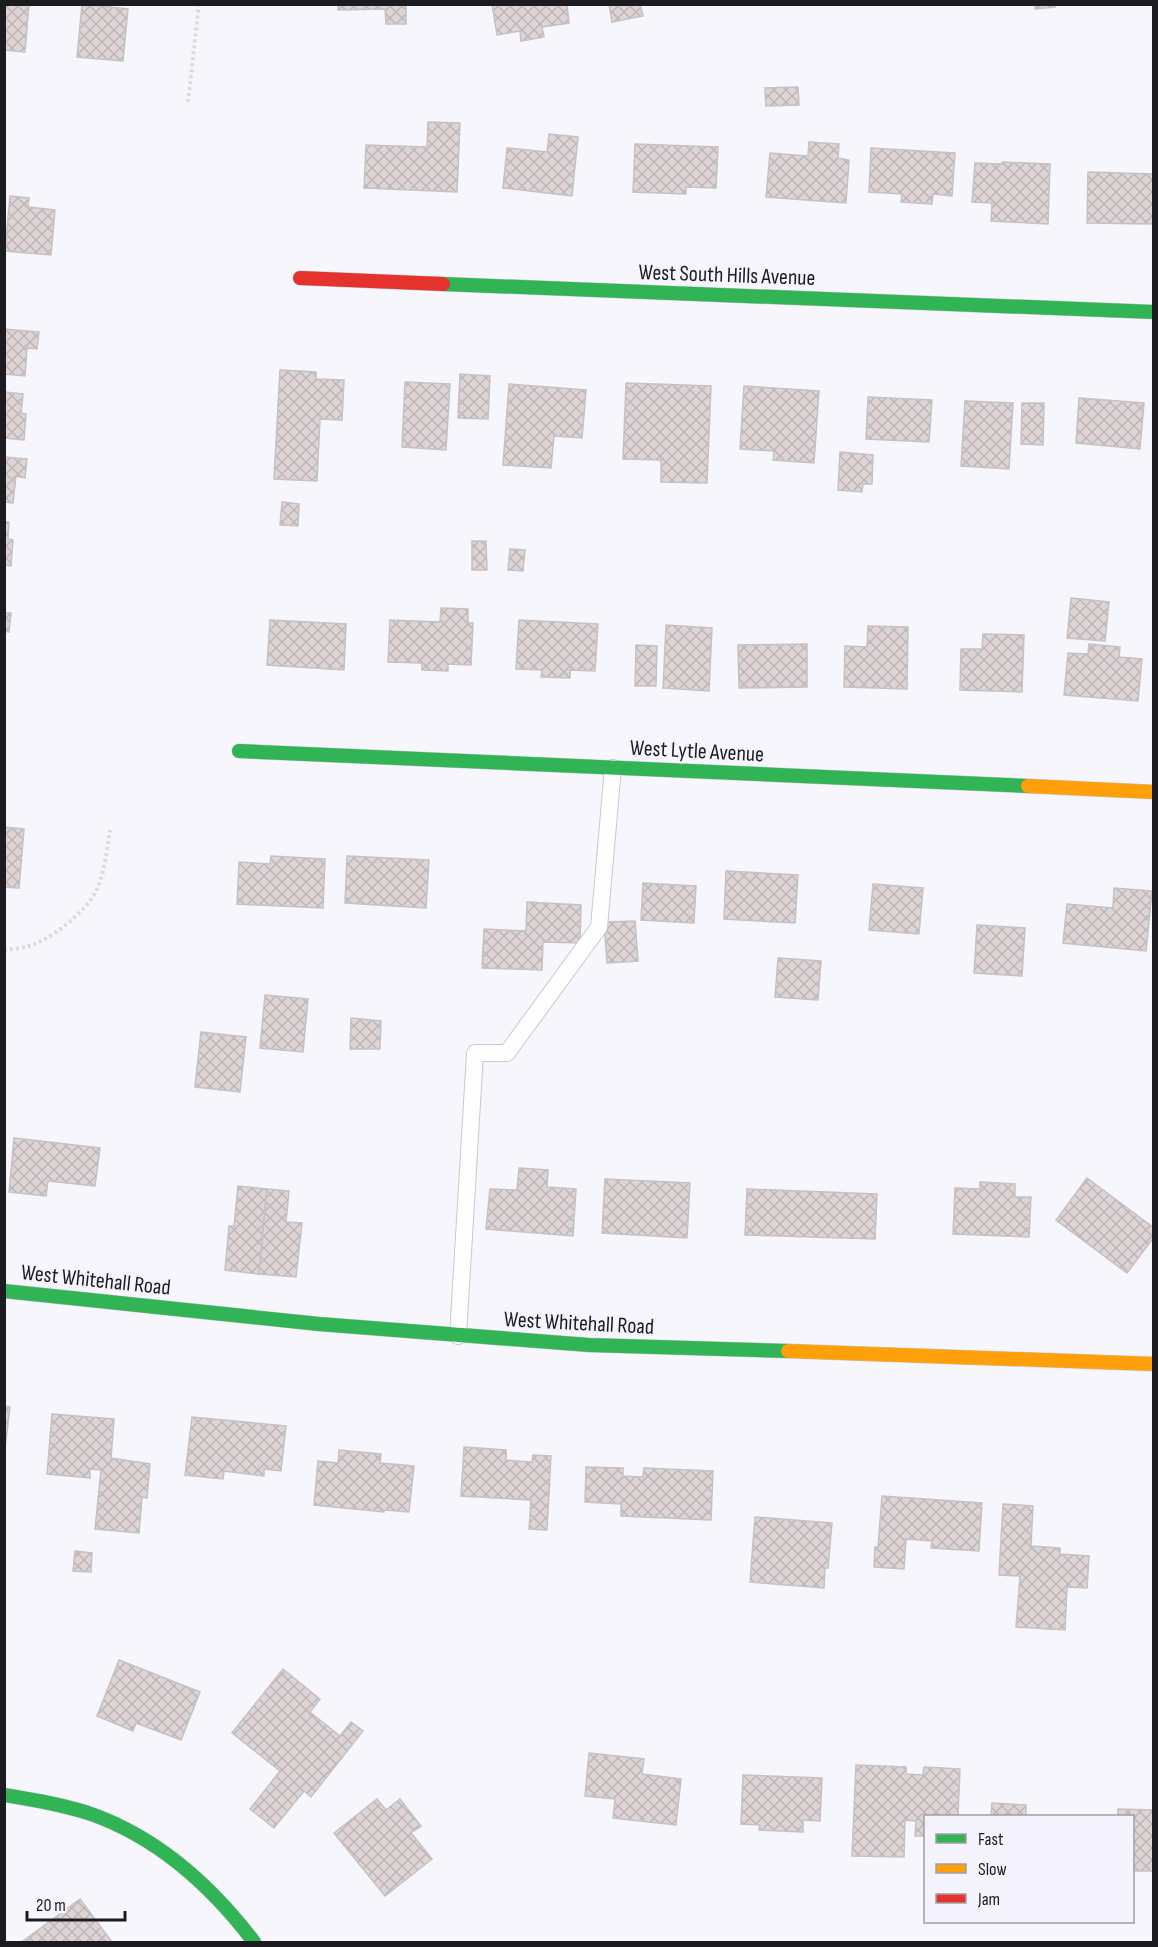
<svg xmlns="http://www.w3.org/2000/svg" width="1158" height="1947" viewBox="0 0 1158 1947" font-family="'Sofia Sans Condensed',sans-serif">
  <defs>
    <pattern id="building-cross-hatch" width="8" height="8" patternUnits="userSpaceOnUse" patternTransform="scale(1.5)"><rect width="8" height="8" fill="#ded4d6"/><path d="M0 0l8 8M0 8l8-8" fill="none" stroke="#beb5b7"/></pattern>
  </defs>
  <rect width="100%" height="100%" fill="#f7f6fc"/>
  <g fill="url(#building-cross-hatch)" stroke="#c4c2c4" stroke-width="1.5">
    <path d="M 4,4 L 29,4 L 25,52 L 4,50 Z"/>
    <path d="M 82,4 L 128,9 L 123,61 L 77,57 Z"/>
    <path d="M 338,4 L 446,4 L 406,5 L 406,24 L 386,24 L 385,9 L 338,10 Z"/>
    <path d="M 492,4 L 567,4 L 569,23 L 542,27 L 544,37 L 521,41 L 520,31 L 497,35 Z"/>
    <path d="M 609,4 L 640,4 L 643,16 L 612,22 Z"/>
    <path d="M 1035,4 L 1054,4 L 1055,7 L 1035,9 Z"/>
    <path d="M 798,87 L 799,105 L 766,106 L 765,88 Z"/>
    <path d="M 428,122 L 460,123 L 457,192 L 364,188 L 366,145 L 427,147 Z"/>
    <path d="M 549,134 L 578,137 L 572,196 L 503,188 L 507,148 L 547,152 Z"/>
    <path d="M 809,142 L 839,144 L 838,158 L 849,160 L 846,203 L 766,197 L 770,153 L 808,156 Z"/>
    <path d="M 635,144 L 718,147 L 716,188 L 686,187 L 686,194 L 633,192 Z"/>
    <path d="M 871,148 L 955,153 L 952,196 L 933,194 L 932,204 L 901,202 L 902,194 L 869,192 Z"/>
    <path d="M 1002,162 L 1050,164 L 1048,224 L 991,221 L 992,203 L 972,202 L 975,163 L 1002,164 Z"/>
    <path d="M 1088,172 L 1154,174 L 1154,224 L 1087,223 Z"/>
    <path d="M 10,196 L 29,198 L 28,207 L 55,210 L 51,255 L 5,251 Z"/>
    <path d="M 4,329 L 39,332 L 37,349 L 27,348 L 25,376 L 4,374 Z"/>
    <path d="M 280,370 L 316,372 L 316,379 L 344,380 L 342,420 L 320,419 L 317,481 L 274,479 Z"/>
    <path d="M 460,374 L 490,376 L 488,419 L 458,418 Z"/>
    <path d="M 405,382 L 450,384 L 446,450 L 402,447 Z"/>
    <path d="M 626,383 L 711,386 L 707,483 L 661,482 L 661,460 L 623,459 Z"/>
    <path d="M 509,384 L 586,390 L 582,438 L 554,436 L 551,468 L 503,465 Z"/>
    <path d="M 744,386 L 819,391 L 814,463 L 773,460 L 774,451 L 740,449 Z"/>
    <path d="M 4,392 L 23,394 L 21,413 L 26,414 L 24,440 L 4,438 Z"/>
    <path d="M 868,397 L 932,400 L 929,442 L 866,439 Z"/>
    <path d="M 1079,398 L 1144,403 L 1140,449 L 1076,443 Z"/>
    <path d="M 965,401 L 1013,403 L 1009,469 L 961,466 Z"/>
    <path d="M 1022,403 L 1044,403 L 1043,445 L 1021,444 Z"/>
    <path d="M 840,452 L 873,455 L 872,484 L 863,484 L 862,492 L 838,490 Z"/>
    <path d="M 4,457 L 27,459 L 25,478 L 16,476 L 13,503 L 4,502 Z"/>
    <path d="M 282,502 L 299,504 L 298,526 L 280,525 Z"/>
    <path d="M 4,521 L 9,522 L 8,539 L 13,540 L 11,566 L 4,565 Z"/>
    <path d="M 472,541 L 486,541 L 487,570 L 472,570 Z"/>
    <path d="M 510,549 L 525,550 L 523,571 L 508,570 Z"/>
    <path d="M 1071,598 L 1109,602 L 1105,641 L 1067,638 Z"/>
    <path d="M 441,608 L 468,609 L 468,623 L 473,623 L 471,665 L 448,664 L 448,671 L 422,670 L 422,663 L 388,662 L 390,620 L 440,622 Z"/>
    <path d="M 4,613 L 11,613 L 9,632 L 4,631 Z"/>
    <path d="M 270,620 L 346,624 L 344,670 L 267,665 Z"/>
    <path d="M 519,620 L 598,624 L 595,671 L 570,670 L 570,678 L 541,677 L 542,670 L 516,669 Z"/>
    <path d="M 666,625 L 712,628 L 709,691 L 663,688 Z"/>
    <path d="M 868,626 L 908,627 L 907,689 L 844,687 L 845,646 L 867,647 Z"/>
    <path d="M 983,634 L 1024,635 L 1022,692 L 960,690 L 961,649 L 982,649 Z"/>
    <path d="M 807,644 L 807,687 L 739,688 L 738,645 Z"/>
    <path d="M 1089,644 L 1120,647 L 1119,657 L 1142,659 L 1138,701 L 1064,695 L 1068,653 L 1088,654 Z"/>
    <path d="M 636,645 L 657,646 L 656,686 L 635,686 Z"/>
    <path d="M 4,827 L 24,829 L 19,888 L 4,887 Z"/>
    <path d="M 271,856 L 325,859 L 323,908 L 237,904 L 239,862 L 270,864 Z"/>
    <path d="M 347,856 L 429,860 L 426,908 L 345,903 Z"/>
    <path d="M 726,871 L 798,875 L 795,923 L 724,919 Z"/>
    <path d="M 643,883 L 696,886 L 694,923 L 641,920 Z"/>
    <path d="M 873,884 L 923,888 L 919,934 L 869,930 Z"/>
    <path d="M 1114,888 L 1152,891 L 1146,951 L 1063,943 L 1067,904 L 1113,908 Z"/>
    <path d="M 527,902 L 581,905 L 580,943 L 543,942 L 542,970 L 482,968 L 484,929 L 526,931 Z"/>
    <path d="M 635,921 L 638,961 L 607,963 L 604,922 Z"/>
    <path d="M 977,925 L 1025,928 L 1022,976 L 974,973 Z"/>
    <path d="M 778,958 L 821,961 L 818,1000 L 775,997 Z"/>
    <path d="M 265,995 L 308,999 L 303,1052 L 260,1048 Z"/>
    <path d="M 351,1018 L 381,1021 L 380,1049 L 350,1049 Z"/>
    <path d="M 201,1032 L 246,1037 L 240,1092 L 195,1087 Z"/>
    <path d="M 14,1138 L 100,1148 L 95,1186 L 48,1181 L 46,1196 L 9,1192 Z"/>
    <path d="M 519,1168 L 548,1170 L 547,1187 L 576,1189 L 573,1236 L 486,1229 L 490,1189 L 517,1190 Z"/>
    <path d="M 1087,1178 L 1154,1228 L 1154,1237 L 1127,1273 L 1056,1220 Z"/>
    <path d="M 605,1179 L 690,1183 L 687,1238 L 602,1233 Z"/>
    <path d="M 980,1182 L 1015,1184 L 1015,1197 L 1031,1197 L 1029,1237 L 953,1234 L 955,1188 L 980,1189 Z"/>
    <path d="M 238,1186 L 267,1189 L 259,1274 L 225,1270 L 229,1226 L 234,1226 Z"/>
    <path d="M 267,1189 L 289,1191 L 286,1222 L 302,1223 L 296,1277 L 259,1274 Z"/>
    <path d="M 747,1189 L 877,1194 L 875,1239 L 745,1235 Z"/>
    <path d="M 4,1406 L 10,1407 L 4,1457 Z"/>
    <path d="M 52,1414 L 114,1419 L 111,1458 L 150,1464 L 147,1498 L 142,1497 L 139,1533 L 95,1529 L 101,1470 L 90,1469 L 90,1478 L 47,1474 Z"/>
    <path d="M 192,1417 L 286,1426 L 281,1471 L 264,1469 L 264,1476 L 224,1471 L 223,1479 L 185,1475 Z"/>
    <path d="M 464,1447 L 506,1450 L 506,1460 L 532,1462 L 533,1455 L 551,1456 L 547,1530 L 529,1529 L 531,1500 L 461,1496 Z"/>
    <path d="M 339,1450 L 381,1454 L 380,1463 L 414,1466 L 409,1512 L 384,1510 L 384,1512 L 314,1505 L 318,1461 L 338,1463 Z"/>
    <path d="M 586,1467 L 623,1468 L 623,1476 L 643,1477 L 644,1468 L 713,1471 L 711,1520 L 621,1516 L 621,1504 L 585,1502 Z"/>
    <path d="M 882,1496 L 982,1503 L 979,1551 L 931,1548 L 932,1541 L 906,1539 L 904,1569 L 874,1567 L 875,1547 L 878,1547 Z"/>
    <path d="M 1003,1504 L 1033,1506 L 1031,1546 L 1060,1548 L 1060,1554 L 1089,1556 L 1087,1588 L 1067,1587 L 1065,1630 L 1016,1627 L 1020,1576 L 999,1575 Z"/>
    <path d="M 755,1517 L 832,1523 L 828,1568 L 825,1568 L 824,1588 L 750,1582 Z"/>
    <path d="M 75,1551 L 92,1553 L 91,1572 L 73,1571 Z"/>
    <path d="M 119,1660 L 200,1692 L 181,1740 L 136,1723 L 133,1731 L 97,1716 Z"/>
    <path d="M 283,1669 L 320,1699 L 310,1712 L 340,1736 L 351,1722 L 363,1731 L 311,1797 L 304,1791 L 274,1828 L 250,1809 L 280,1771 L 232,1733 Z"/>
    <path d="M 589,1753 L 644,1759 L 642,1774 L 681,1779 L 676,1825 L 613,1818 L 615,1799 L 585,1796 Z"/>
    <path d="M 856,1765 L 906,1767 L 906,1774 L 923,1775 L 924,1767 L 960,1769 L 958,1816 L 926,1816 L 926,1836 L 915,1836 L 916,1821 L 905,1820 L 904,1857 L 852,1856 Z"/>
    <path d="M 743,1775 L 822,1778 L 820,1821 L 803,1820 L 803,1832 L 759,1830 L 760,1825 L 741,1824 Z"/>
    <path d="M 377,1799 L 386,1810 L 400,1799 L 421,1826 L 411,1833 L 432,1859 L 385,1896 L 334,1833 Z"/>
    <path d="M 992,1803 L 1026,1805 L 1026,1816 L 1040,1816 L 991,1816 Z"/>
    <path d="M 1118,1809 L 1154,1810 L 1154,1871 L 1132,1871 L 1132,1816 L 1118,1816 Z"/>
    <path d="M 80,1899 L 112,1942 L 24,1942 L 23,1941 Z"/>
  </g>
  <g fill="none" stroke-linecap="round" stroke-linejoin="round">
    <defs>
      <path id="lane" d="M 458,1336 L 475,1053 L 507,1053 L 599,927 L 613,768"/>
      <g id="fast">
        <path d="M 443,284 L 1154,312"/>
        <path d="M 239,751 L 1028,786"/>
        <path d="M 4,1291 L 319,1324 L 589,1345 L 788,1351"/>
        <path d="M 4,1795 C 34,1800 65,1805 94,1815 C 159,1839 213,1888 254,1942"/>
      </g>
      <g id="slow">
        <path d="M 1028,786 L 1154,792"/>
        <path d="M 788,1351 L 1154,1364"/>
      </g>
      <path id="jam" d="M 300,278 L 443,284"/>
    </defs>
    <use href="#lane" stroke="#c9c9cd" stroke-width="18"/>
    <use href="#fast" stroke="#c9c9cd" stroke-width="15"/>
    <use href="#slow" stroke="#c9c9cd" stroke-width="15"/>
    <use href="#jam" stroke="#c9c9cd" stroke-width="15"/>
    <g stroke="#dcdcdd" stroke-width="4" stroke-dasharray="3 3" stroke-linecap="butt">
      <path d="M 188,102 L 199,4"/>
      <path d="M 4,950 C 13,949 23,948 32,945 C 54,937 88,910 97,889 C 105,871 107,849 110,830"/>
    </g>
    <use href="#lane" stroke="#fefeff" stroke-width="16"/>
    <use href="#fast" stroke="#30b455" stroke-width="14"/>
    <use href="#slow" stroke="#ff9f0a" stroke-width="14"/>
    <use href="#jam" stroke="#e5322d" stroke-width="14"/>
  </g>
  <g text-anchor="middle" stroke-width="4.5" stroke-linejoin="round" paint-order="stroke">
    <g font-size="22" fill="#1c1c20" stroke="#f5f4fe">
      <text transform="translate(727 274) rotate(2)" y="8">West South Hills Avenue</text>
      <text transform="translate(697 750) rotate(3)" y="8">West Lytle Avenue</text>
      <text transform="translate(96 1279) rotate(6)" y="8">West Whitehall Road</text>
      <text transform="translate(579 1322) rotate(3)" y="8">West Whitehall Road</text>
    </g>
  </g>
  <rect width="1158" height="1947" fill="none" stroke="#1c1c20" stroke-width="12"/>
  <rect x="924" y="1815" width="210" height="108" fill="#f5f4fe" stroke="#9e9ea5" stroke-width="1.5"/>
  <rect x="936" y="1834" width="30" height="9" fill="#30b455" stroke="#9e9ea5" stroke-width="1.5"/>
  <text x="978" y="1845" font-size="18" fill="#1c1c20">Fast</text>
  <rect x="936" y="1864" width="30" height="9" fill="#ff9f0a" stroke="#9e9ea5" stroke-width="1.5"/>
  <text x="978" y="1875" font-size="18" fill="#1c1c20">Slow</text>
  <rect x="936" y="1894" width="30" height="9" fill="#e5322d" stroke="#9e9ea5" stroke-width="1.5"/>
  <text x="978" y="1905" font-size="18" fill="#1c1c20">Jam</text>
  <path d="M27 1911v9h98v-9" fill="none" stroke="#1c1c20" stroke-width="3"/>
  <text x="36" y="1911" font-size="18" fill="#1c1c20" stroke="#f5f4fe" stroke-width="4.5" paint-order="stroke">20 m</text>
</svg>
